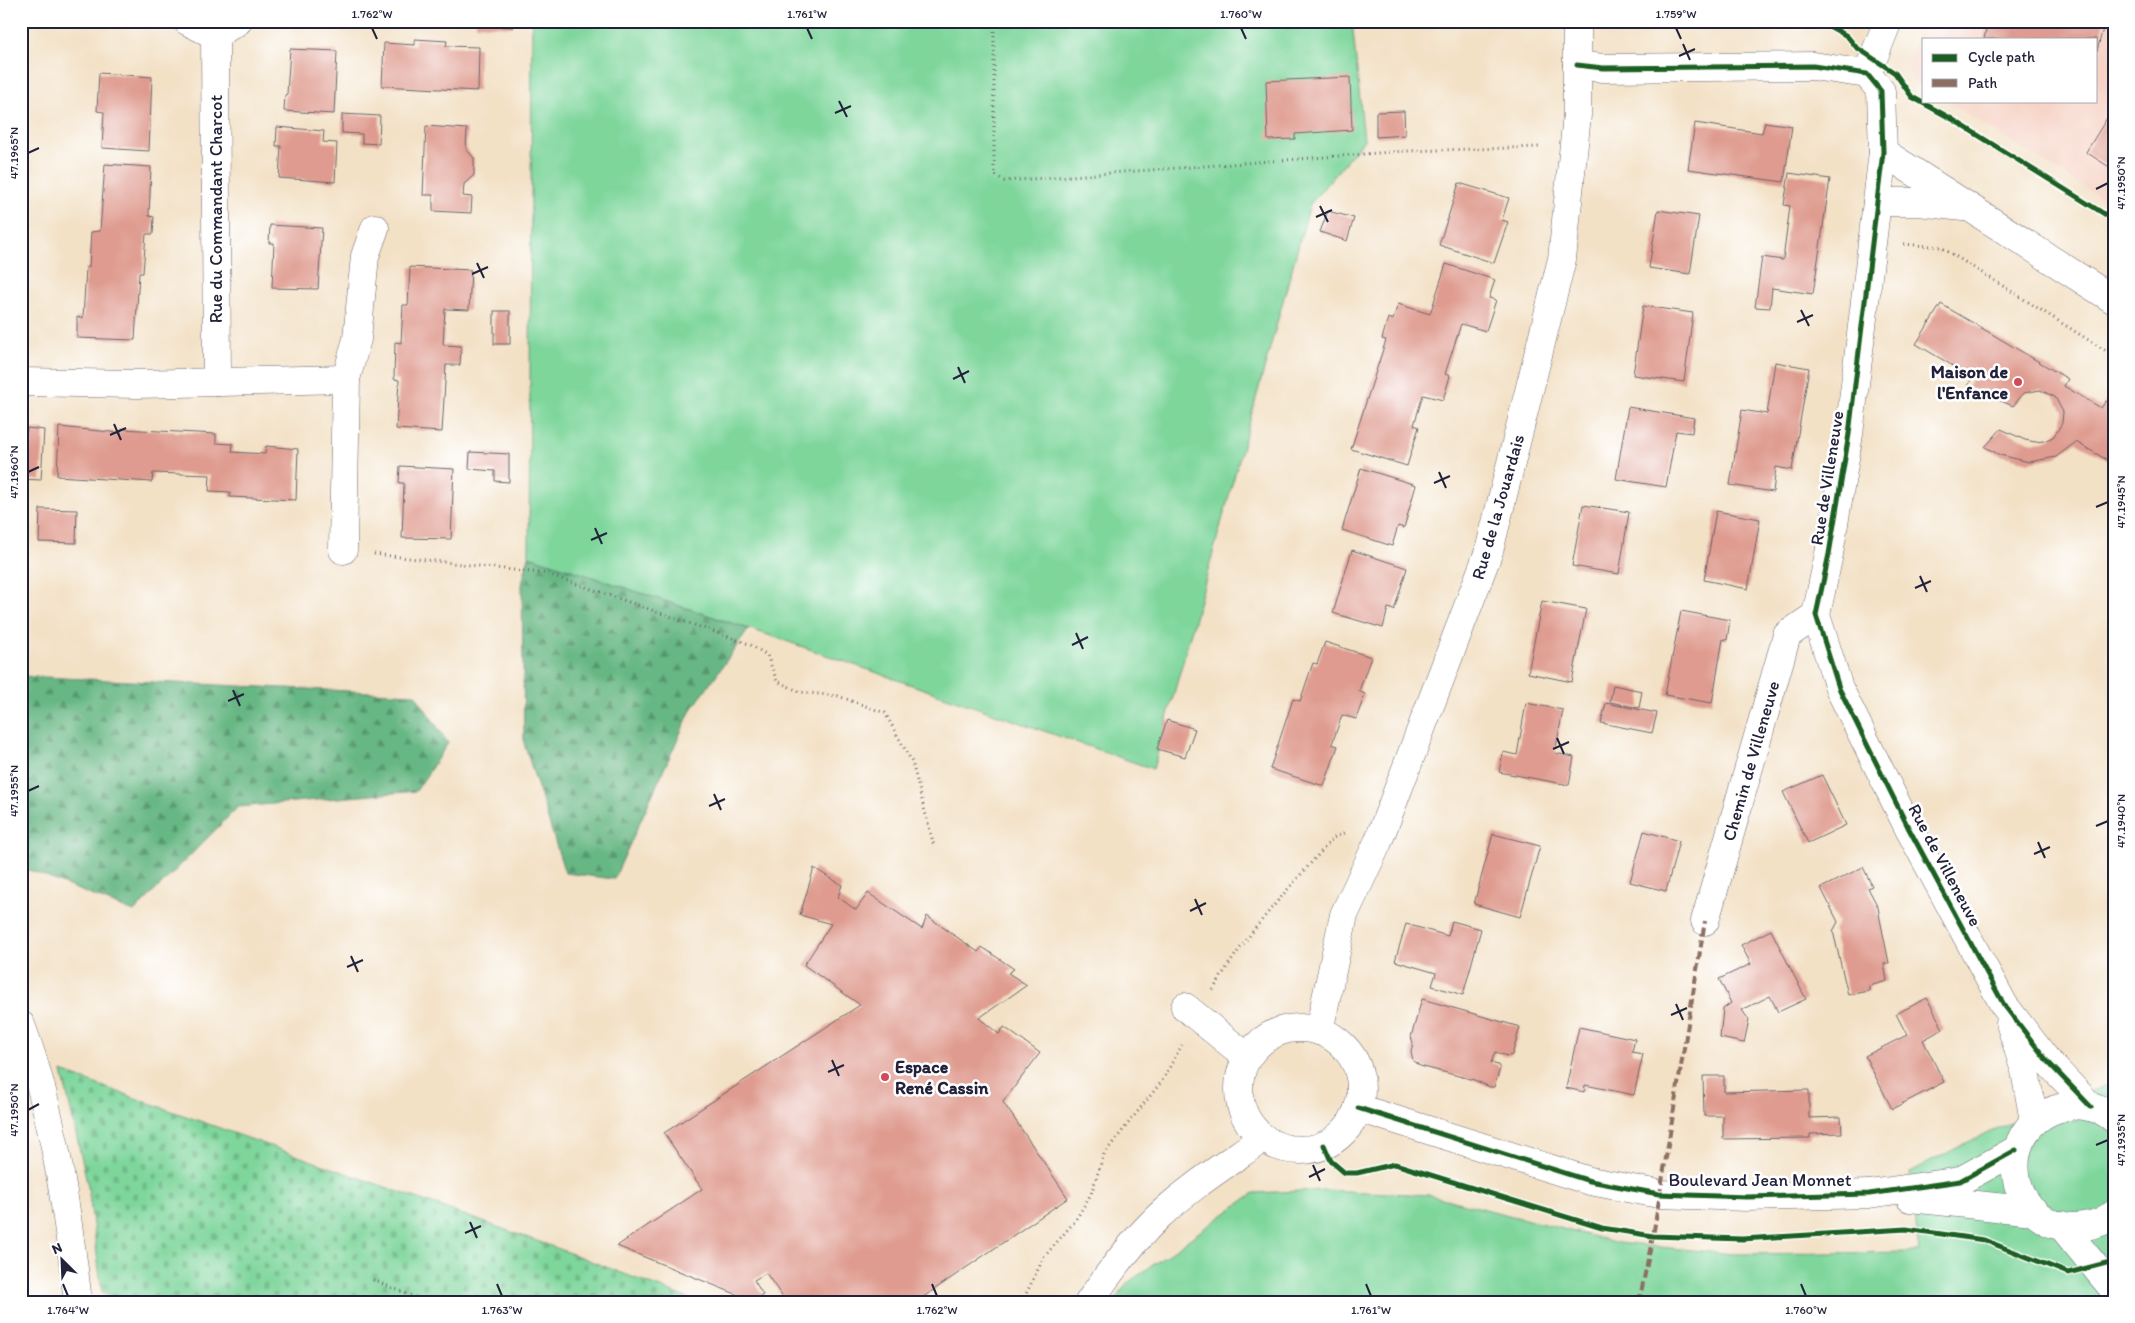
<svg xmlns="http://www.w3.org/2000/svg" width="2135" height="1323" viewBox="0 0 2135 1323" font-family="Itim,sans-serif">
  <defs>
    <pattern id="forest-firs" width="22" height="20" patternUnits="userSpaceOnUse" patternTransform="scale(1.25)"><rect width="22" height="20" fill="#66b783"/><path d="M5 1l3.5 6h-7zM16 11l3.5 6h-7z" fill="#54946c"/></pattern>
    <pattern id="cemetery-stones" width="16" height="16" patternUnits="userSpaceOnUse" patternTransform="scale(1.25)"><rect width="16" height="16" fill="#7ed69b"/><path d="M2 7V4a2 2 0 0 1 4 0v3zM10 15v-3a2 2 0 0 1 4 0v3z" fill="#6db786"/></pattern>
  </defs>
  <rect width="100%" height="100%" fill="#fff"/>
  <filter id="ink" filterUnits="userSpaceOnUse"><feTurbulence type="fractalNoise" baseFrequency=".02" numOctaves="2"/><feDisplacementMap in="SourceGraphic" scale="10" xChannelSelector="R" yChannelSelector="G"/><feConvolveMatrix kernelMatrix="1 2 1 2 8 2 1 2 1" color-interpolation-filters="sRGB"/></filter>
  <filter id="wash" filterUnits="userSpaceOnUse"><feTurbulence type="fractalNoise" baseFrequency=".0096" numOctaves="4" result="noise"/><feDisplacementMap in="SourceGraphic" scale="20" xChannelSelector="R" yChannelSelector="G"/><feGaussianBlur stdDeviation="1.12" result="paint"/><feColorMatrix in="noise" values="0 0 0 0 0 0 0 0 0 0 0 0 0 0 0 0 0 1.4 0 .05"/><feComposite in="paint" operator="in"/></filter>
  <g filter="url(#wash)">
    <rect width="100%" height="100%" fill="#f3e1c6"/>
    <path fill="#f6d2c4" d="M 1921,21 L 2114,21 L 2114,206 L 1946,101 L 2096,101 L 2096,39 L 1924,39 L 1924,87 L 1913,81 L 1908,72 Z"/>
    <g fill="#7ed69b" stroke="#507c6b">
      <path d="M 532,21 L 1352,21 L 1364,140 L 1310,204 L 1153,769 L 780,639 L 529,556 Z"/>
      <path d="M 2114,1082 L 2114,1302 L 1115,1302 L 1126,1284 L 1254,1193 L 1325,1190 L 1430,1195 L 1618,1243 L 1733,1254 L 1919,1252 L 1910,1172 L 1990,1131 Z"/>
    </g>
    <g fill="url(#forest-firs)" stroke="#446c5f">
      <path d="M 529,556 L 749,629 L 690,712 L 614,879 L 565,873 L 524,743 L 522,584 Z"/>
      <path d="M 21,676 L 415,694 L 448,743 L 416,791 L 238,807 L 134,912 L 21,867 Z"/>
    </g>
    <path fill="url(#cemetery-stones)" stroke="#507c6b" d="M 62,1072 L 562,1250 L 697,1302 L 129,1302 L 102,1292 L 88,1186 Z"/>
    <g id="blocks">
      <g fill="#df9b8f">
        <path d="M 476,21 L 513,21 L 513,27 L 476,25 Z"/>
        <path d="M 1988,21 L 2028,21 L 2037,23 L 2037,21 L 2105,21 L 2097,51 L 2096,39 L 1984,39 Z"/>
        <path d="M 415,39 L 447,41 L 446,46 L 479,47 L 478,91 L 382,86 L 384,43 L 415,45 Z"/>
        <path d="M 290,49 L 337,51 L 334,114 L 284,111 L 285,95 L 287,94 Z"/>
        <path d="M 99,73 L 152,77 L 149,151 L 102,148 L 104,112 L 97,111 Z"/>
        <path d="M 1350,77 L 1352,130 L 1295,134 L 1295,139 L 1268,140 L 1266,81 Z"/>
        <path d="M 1404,111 L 1405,135 L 1376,137 L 1376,112 Z"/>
        <path d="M 342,114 L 380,116 L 379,144 L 362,143 L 362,134 L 342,133 Z"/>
        <path d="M 2107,118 L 2114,123 L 2114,170 L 2086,152 Z"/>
        <path d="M 1765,122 L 1792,126 L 1784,182 L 1688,169 L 1695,123 L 1762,133 Z"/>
        <path d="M 426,126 L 467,129 L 466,149 L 474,158 L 474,175 L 464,184 L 463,196 L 472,197 L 471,213 L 433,211 L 433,195 L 423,195 Z"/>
        <path d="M 277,127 L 324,131 L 323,142 L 337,143 L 335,182 L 279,178 L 281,146 L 276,146 Z"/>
        <path d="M 105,164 L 151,167 L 149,216 L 154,217 L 153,234 L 146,234 L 143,273 L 139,273 L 135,340 L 77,338 L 77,317 L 83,318 L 86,268 L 89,267 L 91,232 L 100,231 Z"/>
        <path d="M 1789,173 L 1830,179 L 1813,294 L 1772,288 L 1770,308 L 1755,307 L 1762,257 L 1783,260 L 1790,206 L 1784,205 Z"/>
        <path d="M 1459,183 L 1509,198 L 1502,220 L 1508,222 L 1494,263 L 1439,245 Z"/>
        <path d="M 1658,210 L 1699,216 L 1690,274 L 1649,268 Z"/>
        <path d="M 1328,211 L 1354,218 L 1347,241 L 1320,232 Z"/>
        <path d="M 270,225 L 322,228 L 318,289 L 272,288 L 274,243 L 269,243 Z"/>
        <path d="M 1446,264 L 1495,280 L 1489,298 L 1496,300 L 1486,331 L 1461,324 L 1445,374 L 1450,376 L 1443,400 L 1423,395 L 1414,425 L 1419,427 L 1407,466 L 1351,449 L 1386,340 L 1382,339 L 1388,318 L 1393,320 L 1398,304 L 1430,314 Z"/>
        <path d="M 410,267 L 471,270 L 469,310 L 445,309 L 443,345 L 461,346 L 460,365 L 446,365 L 442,432 L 396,429 L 399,380 L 394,379 L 395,342 L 401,343 L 403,305 L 408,305 Z"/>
        <path d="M 1941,304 L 2068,379 L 2064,386 L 2101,408 L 2106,401 L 2114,406 L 2114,464 L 2076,442 L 2056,457 L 2029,462 L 2000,455 L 1985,447 L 2001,429 L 2025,440 L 2035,442 L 2044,441 L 2053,437 L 2058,430 L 2062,423 L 2063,412 L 2055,397 L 2040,390 L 2024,393 L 2013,406 L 1968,387 L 1972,377 L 1916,344 Z"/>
        <path d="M 1643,306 L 1693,313 L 1684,382 L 1633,375 Z"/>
        <rect x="494" y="311" width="16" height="33"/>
        <path d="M 1775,362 L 1809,368 L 1792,470 L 1776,467 L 1773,492 L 1730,485 L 1742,410 L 1767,414 Z"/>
        <path d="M 1628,407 L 1694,418 L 1692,433 L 1676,431 L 1666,487 L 1616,479 Z"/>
        <path d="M 59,427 L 121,433 L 122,429 L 216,434 L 216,443 L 233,444 L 232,452 L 265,454 L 266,446 L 298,449 L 296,500 L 230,497 L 230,492 L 209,491 L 210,475 L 153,473 L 152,482 L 57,476 Z"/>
        <path d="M 27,428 L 44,430 L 41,480 L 21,479 L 21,434 L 26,434 Z"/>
        <path d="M 470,452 L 509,454 L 509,482 L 495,481 L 495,471 L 469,469 Z"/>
        <path d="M 400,466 L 454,469 L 451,539 L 402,538 L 404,483 L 399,483 Z"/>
        <path d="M 1361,468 L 1416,485 L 1404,528 L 1398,526 L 1392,546 L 1342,530 Z"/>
        <path d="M 1583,505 L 1629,512 L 1619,574 L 1572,566 Z"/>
        <path d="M 40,509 L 77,510 L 76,543 L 39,542 Z"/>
        <path d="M 1716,511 L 1760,519 L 1748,589 L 1704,580 Z"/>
        <path d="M 1352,550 L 1407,568 L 1394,610 L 1388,608 L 1383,628 L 1333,613 Z"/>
        <path d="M 1542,601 L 1586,609 L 1572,682 L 1528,673 Z"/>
        <path d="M 1681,611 L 1730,620 L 1727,640 L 1723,639 L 1712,703 L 1665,695 Z"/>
        <path d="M 1325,642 L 1371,657 L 1359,691 L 1365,694 L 1356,719 L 1342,715 L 1332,744 L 1338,746 L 1324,786 L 1270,769 L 1293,699 L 1300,701 L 1313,663 L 1317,664 Z"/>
        <path d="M 1613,685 L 1642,691 L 1639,708 L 1610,702 Z"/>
        <path d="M 1526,703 L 1563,710 L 1555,753 L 1574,757 L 1569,785 L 1499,772 L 1503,752 L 1517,755 Z"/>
        <path d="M 1606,703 L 1657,713 L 1652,733 L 1601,723 Z"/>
        <path d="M 1167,720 L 1195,729 L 1185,757 L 1157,749 Z"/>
        <path d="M 1822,775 L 1846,825 L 1808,843 L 1783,792 Z"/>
        <path d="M 1644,831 L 1679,841 L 1666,891 L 1630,882 Z"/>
        <path d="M 1493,834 L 1540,846 L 1520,917 L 1474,904 Z"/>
        <path d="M 1863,867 L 1872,886 L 1868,888 L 1878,907 L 1880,919 L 1889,963 L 1884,964 L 1887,981 L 1869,986 L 1869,991 L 1848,995 L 1833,931 L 1838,922 L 1821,888 Z"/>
        <path d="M 814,868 L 842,885 L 838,897 L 856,910 L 868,893 L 922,929 L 927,916 L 978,952 L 982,947 L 1014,969 L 1008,973 L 1027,985 L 979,1018 L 999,1034 L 1004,1027 L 1040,1053 L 1003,1102 L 1068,1198 L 916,1302 L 786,1302 L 766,1273 L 754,1280 L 763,1295 L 753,1301 L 617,1246 L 702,1189 L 664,1133 L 860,1005 L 804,965 L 831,924 L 800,915 Z"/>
        <path d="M 1452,921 L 1481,929 L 1463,995 L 1432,986 L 1436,973 L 1395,961 L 1406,924 L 1448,936 Z"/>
        <path d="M 1771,930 L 1806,999 L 1778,1012 L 1770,996 L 1742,1010 L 1749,1020 L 1744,1043 L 1720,1038 L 1723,1009 L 1731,1003 L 1719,979 L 1751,964 L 1741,945 Z"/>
        <path d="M 1927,998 L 1943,1029 L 1923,1040 L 1944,1082 L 1892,1109 L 1865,1056 L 1907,1035 L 1896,1014 Z"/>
        <path d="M 1422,999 L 1520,1027 L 1512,1055 L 1507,1056 L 1495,1052 L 1491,1063 L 1498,1065 L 1500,1069 L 1494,1087 L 1490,1087 L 1474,1080 L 1420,1066 L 1413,1061 L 1411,1051 L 1413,1043 L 1411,1037 Z"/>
        <path d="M 1579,1027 L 1635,1039 L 1632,1052 L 1643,1054 L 1634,1095 L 1585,1085 L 1584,1092 L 1566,1088 Z"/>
        <path d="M 1703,1076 L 1724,1076 L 1724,1092 L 1809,1090 L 1809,1118 L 1841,1117 L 1842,1133 L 1810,1134 L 1810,1138 L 1723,1139 L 1723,1116 L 1704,1116 Z"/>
      </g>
    </g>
  </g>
  <g filter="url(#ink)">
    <use href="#blocks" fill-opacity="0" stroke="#6b656c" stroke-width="1"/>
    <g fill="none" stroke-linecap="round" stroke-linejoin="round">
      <defs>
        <g id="minor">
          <path d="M 187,21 L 215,35 L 217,382"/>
          <path d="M 215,35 L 238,21"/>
          <path d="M 1577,65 L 1603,68 L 1813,66 L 1867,74 L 1881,91 L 1883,152 L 1849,434 L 1829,554 L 1816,615 L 1839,688 L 1908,827 L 2004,1005 L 2048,1062 L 2091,1107"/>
          <path d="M 1867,74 L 1888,21"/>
          <path d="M 1883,152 L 2114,300"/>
          <path d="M 1877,202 L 1919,202 L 1963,207"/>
          <path d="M 21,382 L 137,384 L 346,379"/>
          <path d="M 343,550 L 346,379 L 357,339 L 365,256 L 375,228"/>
          <path d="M 1705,921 L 1787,635 L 1816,615"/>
          <path d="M 1185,1007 L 1247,1057"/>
          <path d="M 2010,1023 L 2025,1071 L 2034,1121"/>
          <path d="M 21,1025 C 54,1113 67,1209 78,1302"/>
          <path d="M 1358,1108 L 1590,1181 L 1659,1194 L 1747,1197 L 1869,1194 L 1960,1181 L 2016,1150"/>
          <path d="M 2114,1119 C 2101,1107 2080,1103 2064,1107 C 1987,1124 2008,1238 2083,1226 C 2094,1225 2106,1221 2114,1213"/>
          <path d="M 1910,1198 L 2034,1211"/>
          <path d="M 2061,1225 L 2114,1290"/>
        </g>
        <g id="major">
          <circle cx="1300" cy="1089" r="61"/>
          <path d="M 1319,1031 L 1344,915 L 1378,842 L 1489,551 L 1562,259 L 1577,115 L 1577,21"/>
          <path d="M 1089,1302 C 1110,1271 1132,1242 1159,1216 C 1190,1187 1228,1163 1263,1138"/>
        </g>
      </defs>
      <use href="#minor" stroke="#6b656c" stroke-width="29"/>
      <use href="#major" stroke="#6b656c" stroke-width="29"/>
      <g stroke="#6b656c" stroke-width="3" stroke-dasharray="1 4" stroke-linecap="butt">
        <path d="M 994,21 L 994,174 L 1004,181 L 1405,151 L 1541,147"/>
        <path d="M 1829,26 L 1830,21"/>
        <path d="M 1904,244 L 1941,247 L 2114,356"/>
        <path d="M 374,554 L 548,574 L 749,644 L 767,655 L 777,681 L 800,692 L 838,696 L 885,713 L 912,762 L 934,846"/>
        <path d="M 1213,990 C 1245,934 1291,886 1333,838 L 1347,832"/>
        <path d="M 373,1280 L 427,1302"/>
        <path d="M 1022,1302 L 1044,1257 L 1075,1221 L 1091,1194 L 1104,1154 L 1162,1081 L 1182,1045"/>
      </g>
      <use href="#minor" stroke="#fff" stroke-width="28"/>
      <use href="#major" stroke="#fff" stroke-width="28"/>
      <path stroke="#8d6e63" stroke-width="4" stroke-dasharray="8 4" stroke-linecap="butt" d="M 1639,1302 L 1653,1236 L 1705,921"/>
      <defs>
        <g id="cycleway">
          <path d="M 1820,21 L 1847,36 L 1856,47 L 1895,73 L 1912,97 L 1952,119 L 2114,220"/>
          <path d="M 1577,65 L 1603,68 L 1813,66 L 1867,74 L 1881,91 L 1883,152 L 1849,434 L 1829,554 L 1816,615 L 1839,688 L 1908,827 L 2004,1005 L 2048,1062 L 2091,1107"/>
          <path d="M 1358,1108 L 1590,1181 L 1659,1194 L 1747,1197 L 1869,1194 L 1960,1181 L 2016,1150"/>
          <path d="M 1324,1145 L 1331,1161 L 1345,1173 L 1357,1173 L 1395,1164 L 1602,1228 L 1653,1236 L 1742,1239 L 1906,1229 L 1984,1240 L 2068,1273 L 2114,1261"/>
        </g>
      </defs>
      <use href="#cycleway" stroke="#fff" stroke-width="8"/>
      <use href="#cycleway" stroke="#1b5e20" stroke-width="5"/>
    </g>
  </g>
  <path fill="none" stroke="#22223b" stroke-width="2" d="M 372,28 L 377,39M 807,28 L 812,39M 1241,28 L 1246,39M 1676,28 L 1681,39M 1683,44 L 1690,60M 1679,56 L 1695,49M 839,101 L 847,117M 835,113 L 851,106M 28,153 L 39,148M 2096,189 L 2108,183M 1320,206 L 1328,222M 1316,217 L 1332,210M 477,263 L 484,278M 472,274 L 488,267M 1801,310 L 1809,326M 1797,322 L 1813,315M 958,367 L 965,383M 953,379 L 969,371M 114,424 L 121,440M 110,435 L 126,428M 28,472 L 39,467M 1439,472 L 1446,488M 1434,483 L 1450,476M 2096,507 L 2108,502M 595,528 L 602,544M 591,540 L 607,533M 1920,576 L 1927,592M 1915,588 L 1931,581M 1076,633 L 1083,649M 1072,645 L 1088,637M 233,690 L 240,706M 228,701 L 244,694M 1557,738 L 1564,754M 1553,749 L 1569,742M 28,791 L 39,786M 714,794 L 721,810M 709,806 L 725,799M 2096,826 L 2108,821M 2038,842 L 2045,858M 2034,854 L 2050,847M 1195,899 L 1202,915M 1190,911 L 1206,903M 351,956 L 358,972M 347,967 L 363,960M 1676,1004 L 1683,1020M 1671,1015 L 1687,1008M 832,1060 L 839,1076M 828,1072 L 844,1065M 28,1110 L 39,1104M 2096,1145 L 2108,1140M 1313,1165 L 1320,1181M 1309,1177 L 1325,1169M 470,1222 L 477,1238M 465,1233 L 481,1226M 63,1284 L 68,1296M 497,1284 L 502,1296M 932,1284 L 937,1296M 1366,1284 L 1371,1296M 1801,1284 L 1806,1296"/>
  <g fill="#d1495b" stroke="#fff" stroke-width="2">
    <circle cx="2018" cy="382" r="5"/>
    <circle cx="885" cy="1077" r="5"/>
  </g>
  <g text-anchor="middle" stroke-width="5" stroke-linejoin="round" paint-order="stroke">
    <g font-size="18" fill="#22223b" stroke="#fff">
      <text transform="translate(216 209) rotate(-90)" y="6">Rue du Commandant Charcot</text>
      <text transform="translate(1827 478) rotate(-81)" y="6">Rue de Villeneuve</text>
      <text transform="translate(1498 507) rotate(-74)" y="6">Rue de la Jouardais</text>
      <text transform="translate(1751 761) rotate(-74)" y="6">Chemin de Villeneuve</text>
      <text transform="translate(1945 865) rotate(62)" y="6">Rue de Villeneuve</text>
      <text x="1760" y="1186">Boulevard Jean Monnet</text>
    </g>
    <g font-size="18" font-weight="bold" fill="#22223b" stroke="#fff" text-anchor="end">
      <text x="2008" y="378">Maison de<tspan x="2008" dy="21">l'Enfance</tspan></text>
      <text x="895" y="1073" text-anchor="start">Espace<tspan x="895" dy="21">René Cassin</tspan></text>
    </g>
  </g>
  <rect width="2135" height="1323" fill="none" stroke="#fff" stroke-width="55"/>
  <rect x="1922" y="38" width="175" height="65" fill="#ffffff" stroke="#a7a7b1"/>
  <rect x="1932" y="54" width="25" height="8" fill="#1b5e20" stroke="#a7a7b1"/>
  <text x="1968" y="62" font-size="15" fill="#22223b">Cycle path</text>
  <rect x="1932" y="79" width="25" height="8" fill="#8d6e63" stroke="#a7a7b1"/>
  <text x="1968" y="88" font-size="15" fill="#22223b">Path</text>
  <g transform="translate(62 1260) rotate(336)" stroke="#ffffff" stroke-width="4" paint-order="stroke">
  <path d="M0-4L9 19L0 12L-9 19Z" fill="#22223b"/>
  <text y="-8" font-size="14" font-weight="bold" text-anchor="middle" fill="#22223b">N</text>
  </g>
  <rect x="28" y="28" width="2080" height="1268" fill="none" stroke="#22223b" stroke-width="2"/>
  <g font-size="12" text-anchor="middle" fill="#22223b">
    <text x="372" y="18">1.762°W</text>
    <text x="807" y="18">1.761°W</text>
    <text x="1241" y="18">1.760°W</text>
    <text x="1676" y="18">1.759°W</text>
    <text transform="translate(14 153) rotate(-90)" y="4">47.1965°N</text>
    <text transform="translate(2121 183) rotate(-90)" y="4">47.1950°N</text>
    <text transform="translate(14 472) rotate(-90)" y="4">47.1960°N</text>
    <text transform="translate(2121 502) rotate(-90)" y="4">47.1945°N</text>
    <text transform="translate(14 791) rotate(-90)" y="4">47.1955°N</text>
    <text transform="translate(2121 821) rotate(-90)" y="4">47.1940°N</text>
    <text transform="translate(14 1110) rotate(-90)" y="4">47.1950°N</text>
    <text transform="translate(2121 1140) rotate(-90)" y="4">47.1935°N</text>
    <text x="68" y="1314">1.764°W</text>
    <text x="502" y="1314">1.763°W</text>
    <text x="937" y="1314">1.762°W</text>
    <text x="1371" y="1314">1.761°W</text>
    <text x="1806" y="1314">1.760°W</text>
  </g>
</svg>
